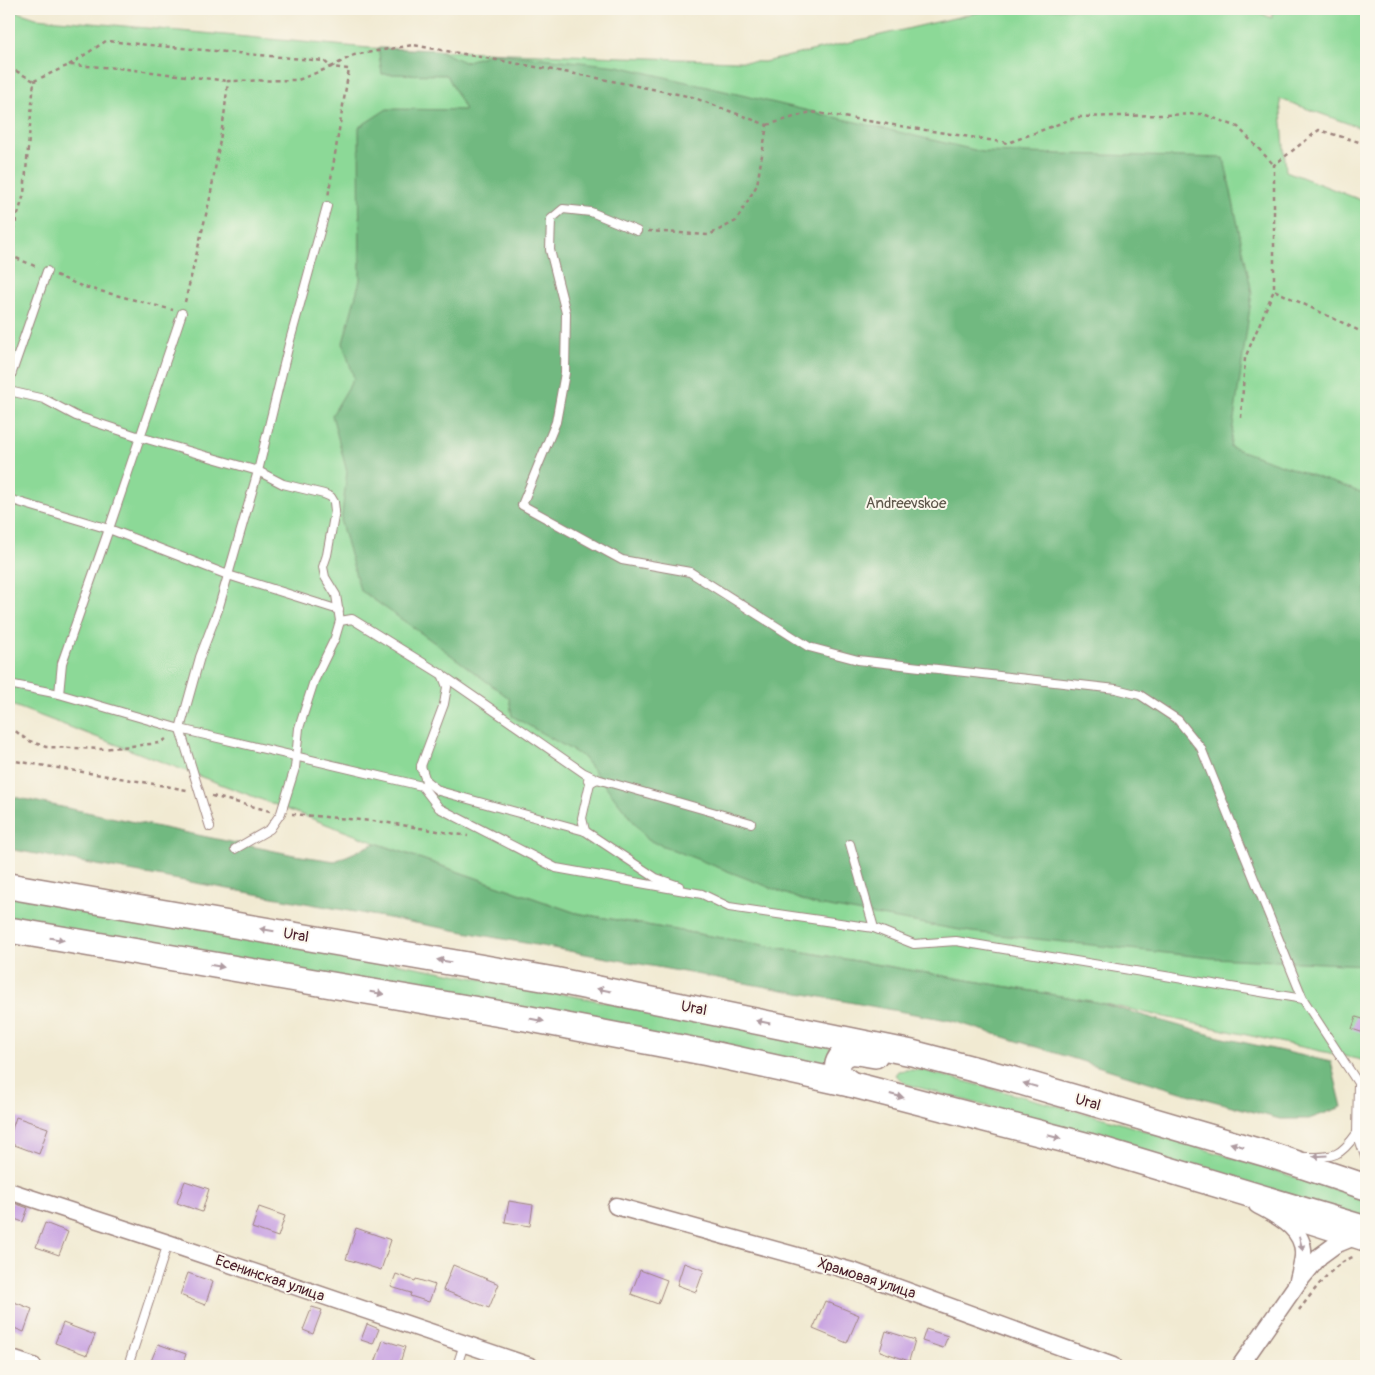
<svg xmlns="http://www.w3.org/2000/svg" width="1375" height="1375" viewBox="0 0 1375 1375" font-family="Pangolin,sans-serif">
  <rect width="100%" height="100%" fill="#fbf7ec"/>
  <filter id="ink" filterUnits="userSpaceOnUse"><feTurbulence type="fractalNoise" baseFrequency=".02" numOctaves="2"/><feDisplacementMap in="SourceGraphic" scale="10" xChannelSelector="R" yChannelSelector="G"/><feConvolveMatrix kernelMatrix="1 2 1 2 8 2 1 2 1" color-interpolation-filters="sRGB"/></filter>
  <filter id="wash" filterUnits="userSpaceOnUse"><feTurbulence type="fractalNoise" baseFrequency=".0096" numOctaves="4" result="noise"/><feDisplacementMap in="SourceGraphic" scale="20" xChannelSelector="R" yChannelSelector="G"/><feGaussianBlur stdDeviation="1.12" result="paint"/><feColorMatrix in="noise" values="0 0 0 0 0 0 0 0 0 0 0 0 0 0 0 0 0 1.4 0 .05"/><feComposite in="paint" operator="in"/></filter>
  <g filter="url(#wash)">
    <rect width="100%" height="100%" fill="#f1ead2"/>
    <g fill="#8cd997" stroke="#6b7c61">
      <path d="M 9,9 L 36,18 L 369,48 L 764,62 L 993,9 L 1251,9 L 1272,18 L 1272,9 L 1366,9 L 1366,130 L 1280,99 L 1286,171 L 1366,202 L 1366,1061 L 1096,1002 L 576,913 L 376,843 L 9,704 Z"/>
      <path d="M 9,895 L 222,931 L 821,1042 L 834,1051 L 830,1065 L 813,1066 L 9,920 Z"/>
      <path d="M 906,1070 L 922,1070 L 1104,1118 L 1366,1199 L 1366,1223 L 1058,1126 L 906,1084 L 895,1075 L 898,1071 Z"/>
    </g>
    <g fill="#71b980" stroke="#5e6c56">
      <path d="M 378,48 L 438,50 L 464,62 L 494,53 L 618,66 L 983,152 L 1224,158 L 1252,293 L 1230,447 L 1366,494 L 1366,965 L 1212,958 L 971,932 L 812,904 L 648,840 L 582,756 L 512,716 L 509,698 L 428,638 L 360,590 L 341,523 L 347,472 L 332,415 L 354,378 L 343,343 L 360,280 L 359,127 L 387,109 L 465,110 L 447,75 L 382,74 Z"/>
      <path d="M 9,796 L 294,855 L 335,861 L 376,843 L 576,913 L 1096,1002 L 1215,1036 L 1331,1062 L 1342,1107 L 1309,1119 L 1280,1119 L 1184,1093 L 953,1021 L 9,849 Z"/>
    </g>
    <g id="blocks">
      <g fill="#c49ce1">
        <path d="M 1356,1017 L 1366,1020 L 1364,1033 L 1352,1029 Z"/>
        <path d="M 16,1117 L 48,1128 L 39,1154 L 9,1143 L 9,1139 Z"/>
        <path d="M 185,1181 L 209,1189 L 202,1212 L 177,1203 Z"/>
        <path d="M 509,1201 L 533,1205 L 530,1226 L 505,1222 Z"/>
        <path d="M 11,1202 L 28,1208 L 23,1222 L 9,1217 L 9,1207 Z"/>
        <path d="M 259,1207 L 285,1216 L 278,1237 L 252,1228 Z"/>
        <path d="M 45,1223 L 68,1232 L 59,1255 L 36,1247 Z"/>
        <path d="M 356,1228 L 391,1240 L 381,1270 L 346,1259 Z"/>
        <path d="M 684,1263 L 704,1270 L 696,1292 L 677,1285 Z"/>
        <path d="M 453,1265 L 499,1284 L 489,1308 L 443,1290 Z"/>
        <path d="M 640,1270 L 667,1280 L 658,1304 L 631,1294 Z"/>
        <path d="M 188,1273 L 213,1282 L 205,1305 L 180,1295 Z"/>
        <path d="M 396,1274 L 415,1281 L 416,1279 L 435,1285 L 429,1302 L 410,1296 L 411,1293 L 391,1287 Z"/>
        <path d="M 9,1300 L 32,1309 L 24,1332 L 9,1326 Z"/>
        <path d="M 825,1301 L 859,1315 L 847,1343 L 813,1329 Z"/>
        <path d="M 312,1307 L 322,1310 L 313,1334 L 303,1330 Z"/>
        <path d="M 63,1323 L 95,1335 L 87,1355 L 55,1343 Z"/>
        <path d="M 367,1324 L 379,1329 L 373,1344 L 361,1340 Z"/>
        <path d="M 926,1329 L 948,1336 L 943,1348 L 922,1341 Z"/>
        <path d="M 886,1331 L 915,1340 L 909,1361 L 880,1351 Z"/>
        <path d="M 383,1340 L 405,1347 L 399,1366 L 374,1366 Z"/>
        <path d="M 158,1344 L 186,1354 L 182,1366 L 149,1366 Z"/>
      </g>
    </g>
  </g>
  <g filter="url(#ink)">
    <use href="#blocks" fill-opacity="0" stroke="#9e847e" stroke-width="1"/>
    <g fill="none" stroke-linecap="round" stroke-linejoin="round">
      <defs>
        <g id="lane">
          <path d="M 637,231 L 591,212 L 563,209 L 551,219 L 550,250 L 566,313 L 565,373 L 556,422 L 522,505 L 622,560 L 690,572 L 809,647 L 858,660 L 1116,689 L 1140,695 L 1178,720 L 1201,748 L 1303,999"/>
          <path d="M 9,381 L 47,271"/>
          <path d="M 9,391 L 44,399 L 76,416 L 140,437 L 258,471 L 283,484 L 324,494 L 331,497 L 334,502 L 335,511 L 327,555 L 323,567 L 325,577 L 336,595 L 340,621 L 335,638 L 314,681 L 299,728 L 295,768 L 281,813 L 270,829 L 235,849"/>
          <path d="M 9,499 L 109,529 L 228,575 L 339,610"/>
          <path d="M 340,621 L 352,619 L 441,674 L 584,773 L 597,779"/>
          <path d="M 9,684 L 59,694 L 180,729 L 422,786 L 439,808 L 556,868 L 702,894 L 729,907 L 874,928 L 914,944 L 956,941 L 1303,999 L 1358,1083 L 1357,1133 L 1366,1159"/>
          <path d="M 59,694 L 62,663 L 109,529 L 182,313"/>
          <path d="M 421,766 L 426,781 L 439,791 L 585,831 L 656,878 L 679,886"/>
          <path d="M 421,769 L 421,766 L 444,704 L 447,687 L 442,674"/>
          <path d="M 590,783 L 597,779 L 751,823"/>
          <path d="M 210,827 L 180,729 L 200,657 L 218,610 L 258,471 L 289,344 L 327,206"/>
          <path d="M 585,831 L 582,818 L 590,783 L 588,780"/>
          <path d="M 850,844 L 874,928"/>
          <path d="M 1306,1157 C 1335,1157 1340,1157 1357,1133"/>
          <path d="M 128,1366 L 168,1243"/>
          <path d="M 457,1366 L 464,1344"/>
        </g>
        <g id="street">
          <path d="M 9,1191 L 168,1243 L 530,1366"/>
          <path d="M 1257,1205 C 1277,1216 1306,1229 1303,1257 C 1302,1264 1300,1272 1298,1280"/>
          <path d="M 616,1206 L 855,1272 L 1113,1366"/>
          <path d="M 1284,1217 L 1366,1243"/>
          <path d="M 9,1358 L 33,1366"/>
          <path d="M 1240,1366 L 1297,1284 L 1320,1256 L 1335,1245 L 1352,1238"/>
        </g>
        <g id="primary">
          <path d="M 9,886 L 554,980 L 912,1053 L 1004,1077 L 1274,1156 L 1366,1187"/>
          <path d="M 9,930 L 525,1018 L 708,1053 L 850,1084 L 1089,1146 L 1366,1229"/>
          <path d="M 850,1084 C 847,1081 843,1079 841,1076 C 833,1067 840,1054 851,1052 C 858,1051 868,1054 875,1055"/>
        </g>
      </defs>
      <use href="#lane" stroke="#9e847e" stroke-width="10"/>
      <use href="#street" stroke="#9e847e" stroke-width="19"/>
      <use href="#primary" stroke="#9e847e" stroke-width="28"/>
      <g stroke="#9e847e" stroke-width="2.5" stroke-dasharray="4 4" stroke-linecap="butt">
        <path d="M 69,65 L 106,41 L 324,61 L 331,67 L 354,55 L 413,45 L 592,77 L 692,97 L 767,125 L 757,185 L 736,221 L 709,235 L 648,231"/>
        <path d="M 9,67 L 34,81 L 24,194 L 9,245"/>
        <path d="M 34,81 L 69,65 L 118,68 L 228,81"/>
        <path d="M 767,125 L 811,112 L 1008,143 L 1077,117 L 1203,114 L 1238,127 L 1274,165"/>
        <path d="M 1366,144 L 1319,130 L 1274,165 L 1274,290 L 1366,334"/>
        <path d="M 9,255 L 37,267"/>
        <path d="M 56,275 L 81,286 L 173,310"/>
        <path d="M 185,302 L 210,198 L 224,117 L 228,81 L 298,80 L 331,67 L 349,69 L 328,197"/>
        <path d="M 1241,418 L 1245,358 L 1274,290"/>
        <path d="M 9,727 L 13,729 L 27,740 L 46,747 L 102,749 L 160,743 L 169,737"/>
        <path d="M 9,760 L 132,780 L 187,790"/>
        <path d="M 212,796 L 270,811"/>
        <path d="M 292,814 L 383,822 L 468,836"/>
        <path d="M 1299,1310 C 1314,1291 1332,1263 1356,1256"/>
      </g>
      <use href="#lane" stroke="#fff" stroke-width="8"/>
      <use href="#street" stroke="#fff" stroke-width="16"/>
      <use href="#primary" stroke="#fff" stroke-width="25"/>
    </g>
    <defs><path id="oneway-solid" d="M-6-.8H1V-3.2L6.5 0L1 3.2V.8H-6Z" transform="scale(1.25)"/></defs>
    <g fill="#ae9aa0">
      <use href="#oneway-solid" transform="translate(267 930) rotate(-170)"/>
      <use href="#oneway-solid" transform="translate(57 939) rotate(10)"/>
      <use href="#oneway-solid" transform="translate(444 961) rotate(-170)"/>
      <use href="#oneway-solid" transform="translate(217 966) rotate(10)"/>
      <use href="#oneway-solid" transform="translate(604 990) rotate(-169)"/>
      <use href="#oneway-solid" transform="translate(377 993) rotate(10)"/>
      <use href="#oneway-solid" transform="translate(537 1020) rotate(11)"/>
      <use href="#oneway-solid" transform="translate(763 1022) rotate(-169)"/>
      <use href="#oneway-solid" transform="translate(1030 1085) rotate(-164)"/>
      <use href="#oneway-solid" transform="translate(897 1096) rotate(15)"/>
      <use href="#oneway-solid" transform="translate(1054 1137) rotate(15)"/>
      <use href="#oneway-solid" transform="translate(1237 1145) rotate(-164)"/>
      <use href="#oneway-solid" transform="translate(1320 1156) rotate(177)"/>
      <use href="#oneway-solid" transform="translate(1301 1244) rotate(75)"/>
    </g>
  </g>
  <g text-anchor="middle" stroke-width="4" stroke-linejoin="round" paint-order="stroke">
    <g font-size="15" fill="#5e574b" stroke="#fbf7ec">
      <text x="906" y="508">Andreevskoe</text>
    </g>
    <g font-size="15" fill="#4a1f2b" stroke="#fbf7ec">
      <text transform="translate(296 935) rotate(10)" y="5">Ural</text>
      <text transform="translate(694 1008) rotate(11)" y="5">Ural</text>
      <text transform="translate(1088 1102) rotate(16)" y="5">Ural</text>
      <text transform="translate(270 1278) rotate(19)" y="5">Есенинская улица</text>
      <text transform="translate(867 1278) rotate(18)" y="5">Храмовая улица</text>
    </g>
  </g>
  <rect width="1375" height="1375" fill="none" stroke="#fbf7ec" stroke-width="30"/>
</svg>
